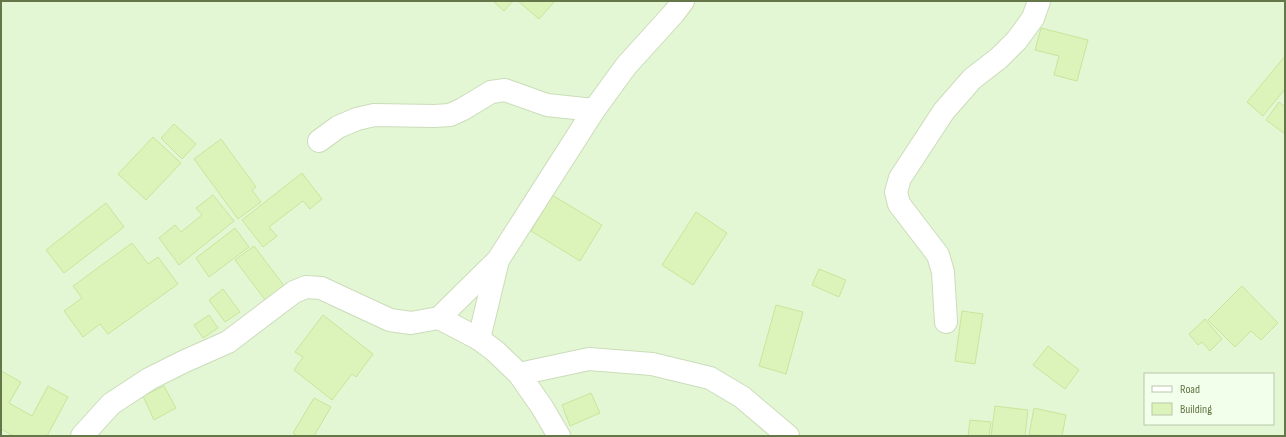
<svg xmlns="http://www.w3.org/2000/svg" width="1286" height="437" viewBox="0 0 1286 437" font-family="'Sofia Sans Condensed',sans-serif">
  <rect width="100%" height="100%" fill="#edfde3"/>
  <path fill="#e3f7d5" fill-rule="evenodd" d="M 1,1 L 1285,1 L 1285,436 L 1,436 ZM 1145,374 L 1273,374 L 1273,424 L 1145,424 Z"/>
  <g fill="#dcf3ba" stroke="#c8e69a">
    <path d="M 493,1 L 513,1 L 504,11 Z"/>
    <path d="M 518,1 L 555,1 L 539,19 Z"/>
    <path d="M 1041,28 L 1088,40 L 1077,81 L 1054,75 L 1059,56 L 1035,50 Z"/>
    <path d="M 1285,56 L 1285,89 L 1263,116 L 1247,102 Z"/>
    <path d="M 1279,102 L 1285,107 L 1285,134 L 1266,120 Z"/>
    <path d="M 174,124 L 196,144 L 182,159 L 161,138 Z"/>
    <path d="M 153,137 L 181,163 L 146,200 L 118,174 Z"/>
    <path d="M 221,139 L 256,187 L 252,190 L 261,202 L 238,219 L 194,159 Z"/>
    <path d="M 302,173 L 322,199 L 310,209 L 303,201 L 269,227 L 277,236 L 263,247 L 242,220 Z"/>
    <path d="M 213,195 L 234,221 L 179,265 L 159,238 L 175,225 L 181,232 L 202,215 L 196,208 Z"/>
    <path d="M 552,195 L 602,225 L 580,261 L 531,231 Z"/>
    <path d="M 106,203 L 124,227 L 64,273 L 46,250 Z"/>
    <path d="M 696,212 L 727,233 L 693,285 L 662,265 Z"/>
    <path d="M 235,228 L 249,247 L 209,277 L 196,258 Z"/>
    <path d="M 132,243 L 148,264 L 158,257 L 178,284 L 108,334 L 100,324 L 83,337 L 64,311 L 82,298 L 73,286 Z"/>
    <path d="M 254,246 L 285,287 L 266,301 L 235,260 Z"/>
    <path d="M 819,269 L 846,280 L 839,297 L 812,285 Z"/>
    <path d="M 1242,286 L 1278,323 L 1261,340 L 1251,331 L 1235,347 L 1208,320 Z"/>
    <path d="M 223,289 L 240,312 L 225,322 L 209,300 Z"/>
    <path d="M 776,305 L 803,312 L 786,374 L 759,366 Z"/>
    <path d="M 962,311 L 983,314 L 975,364 L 955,361 Z"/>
    <path d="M 209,315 L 218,328 L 203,338 L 194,325 Z"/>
    <path d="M 323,315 L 373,354 L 356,377 L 352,374 L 332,400 L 294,370 L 303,357 L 295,352 Z"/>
    <path d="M 1205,319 L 1222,339 L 1210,351 L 1202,342 L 1198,345 L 1189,334 Z"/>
    <path d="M 1048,346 L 1079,370 L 1065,389 L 1033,365 Z"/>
    <path d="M 1,371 L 21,382 L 9,403 L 32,416 L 48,386 L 68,397 L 47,436 L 13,436 L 1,429 Z"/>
    <path d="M 164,386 L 176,408 L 154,420 L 143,396 Z"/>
    <path d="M 591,393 L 600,413 L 570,426 L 562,405 Z"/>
    <path d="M 314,398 L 331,407 L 314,436 L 297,436 L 293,433 Z"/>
    <path d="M 995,406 L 1028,410 L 1025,436 L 991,436 Z"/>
    <path d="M 1034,408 L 1066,415 L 1062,436 L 1029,435 Z"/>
    <path d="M 970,420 L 991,422 L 989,436 L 968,436 Z"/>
  </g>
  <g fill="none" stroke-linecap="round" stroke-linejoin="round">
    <defs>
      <g id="minor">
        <path d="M 319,141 L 338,127 L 357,119 L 374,115 L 434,116 L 450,115 L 463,109 L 491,92 L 505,90 L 547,105 L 594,110"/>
        <path d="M 439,318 L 479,339 L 495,351 L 519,374 L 542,407 L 559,436"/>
        <path d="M 946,322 L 943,272 L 938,255 L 899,204 L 896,192 L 900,178 L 944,111 L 972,79 L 999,58 L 1017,40 L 1033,18 L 1039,1"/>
        <path d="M 479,339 L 498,260"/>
        <path d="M 519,374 L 589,359 L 652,364 L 710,378 L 742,397 L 788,436"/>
        <path d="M 82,436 L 111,404 L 149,379 L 185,361 L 228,342 L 294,292 L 306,287 L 321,288 L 390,320 L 411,323 L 439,318 L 498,260 L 594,110 L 626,66 L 674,13 L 683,1"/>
      </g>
    </defs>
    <use href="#minor" stroke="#ccdcba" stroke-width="24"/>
    <use href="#minor" stroke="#fff" stroke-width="22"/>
  </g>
  <rect width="1286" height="437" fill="none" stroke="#657648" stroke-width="4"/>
  <rect x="1144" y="373" width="130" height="52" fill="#f2ffea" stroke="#bac8a9"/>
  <rect x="1152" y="386" width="20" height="6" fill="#ffffff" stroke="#bac8a9"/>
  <text x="1180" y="393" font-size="12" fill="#657648">Road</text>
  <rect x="1152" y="403" width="20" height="12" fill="#dcf3ba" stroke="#bac8a9"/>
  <text x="1180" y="413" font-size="12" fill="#657648">Building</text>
</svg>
